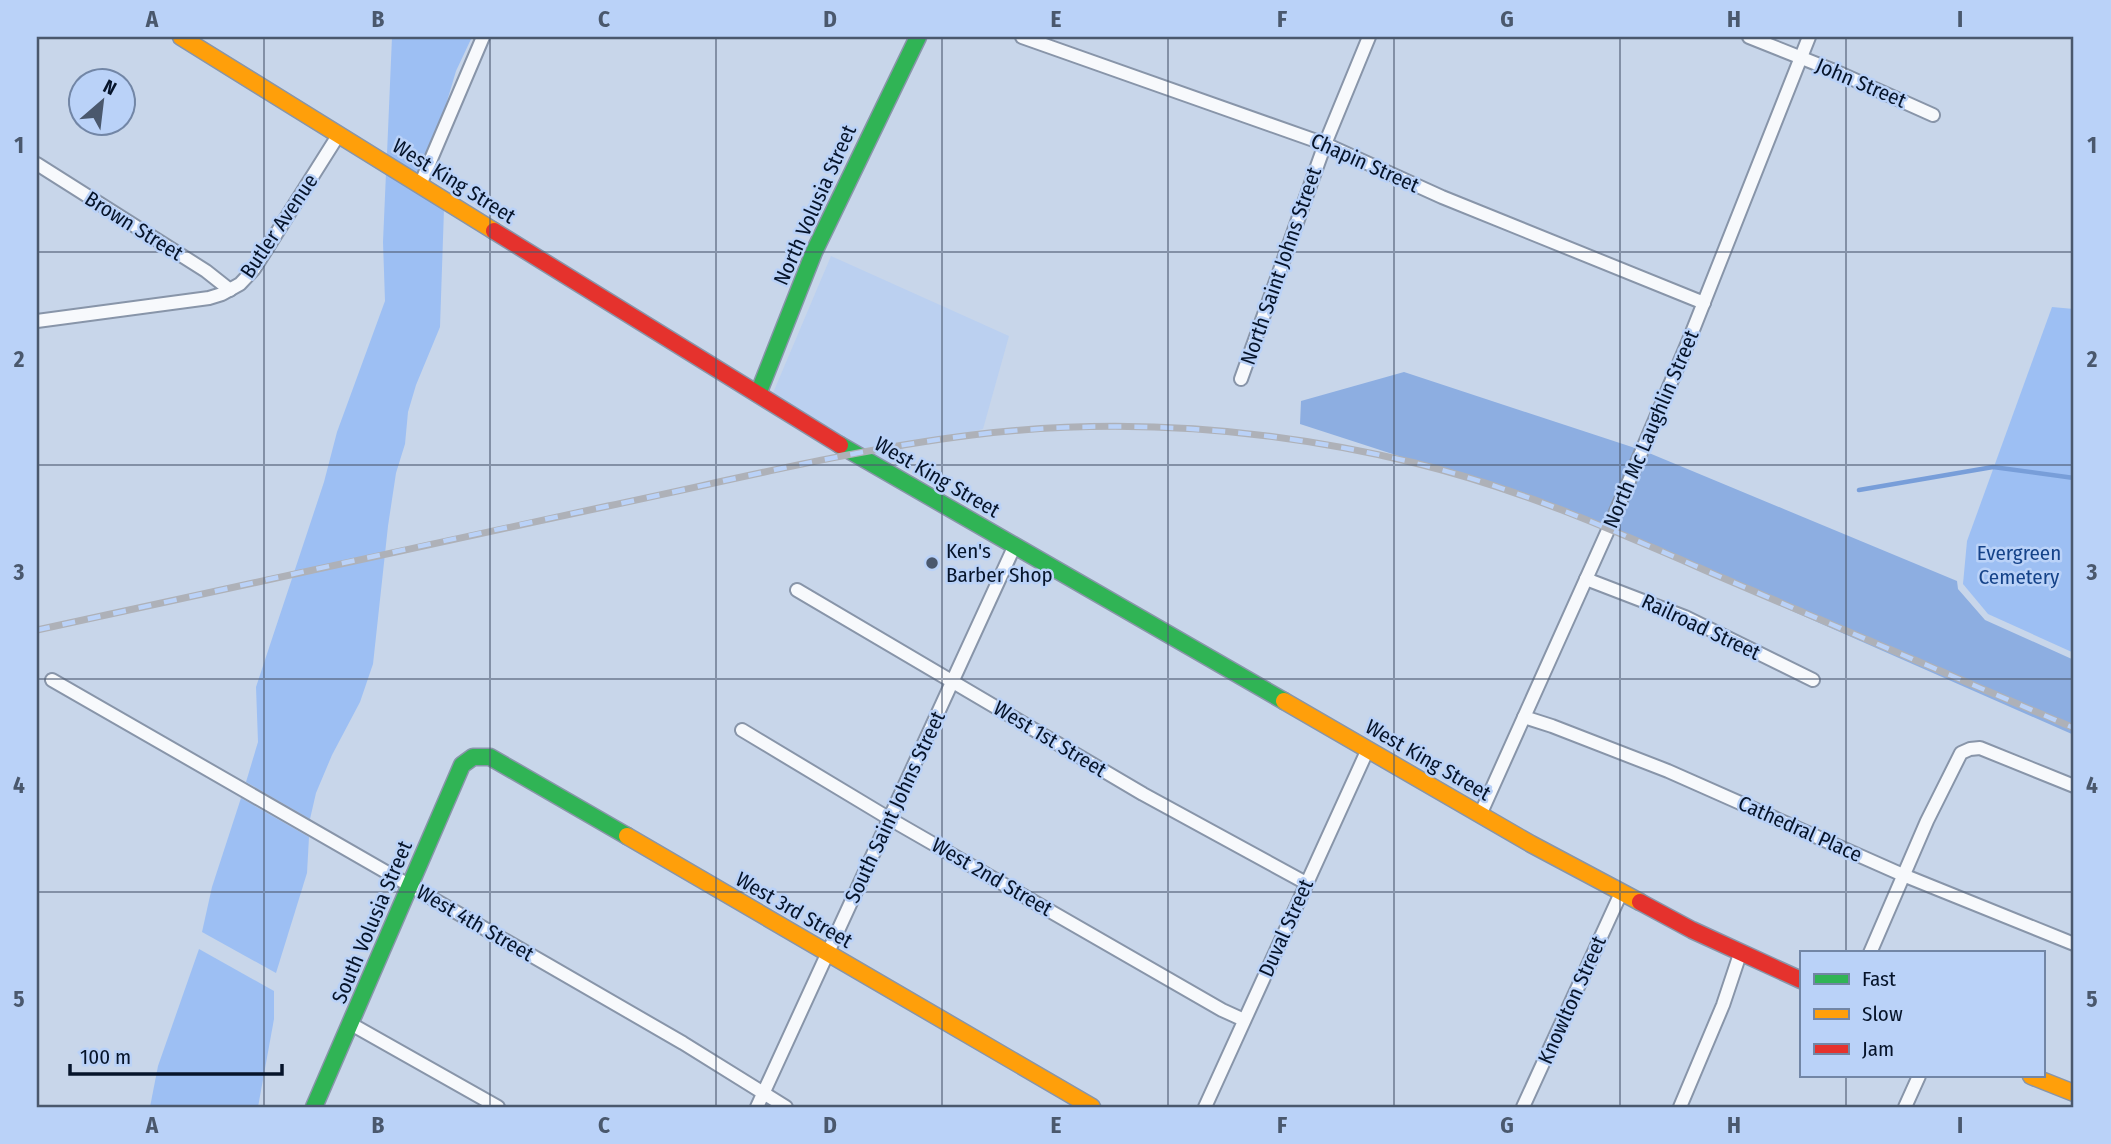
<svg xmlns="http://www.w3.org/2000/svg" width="2111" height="1144" viewBox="0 0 2111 1144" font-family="'Fira Sans Condensed',sans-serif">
  <rect width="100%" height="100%" fill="#c8d6ea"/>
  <path fill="#bbd0f0" d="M 831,256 L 1009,336 L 983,429 L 904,448 L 890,465 L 773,393 Z"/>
  <g fill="#9dbff3">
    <path d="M 392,37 L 472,37 L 456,71 L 445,108 L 417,173 L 387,154 Z"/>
    <path d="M 386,173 L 444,209 L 440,327 L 416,385 L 408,412 L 405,444 L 396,473 L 388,526 L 373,664 L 360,702 L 332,755 L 316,793 L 310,819 L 246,782 L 258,742 L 256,687 L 324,482 L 337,432 L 385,301 L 383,242 Z"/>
    <path d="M 2052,307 L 2074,309 L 2074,653 L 1988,614 L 1963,584 L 1967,541 Z"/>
    <path d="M 241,798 L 309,837 L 307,873 L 276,973 L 202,932 L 212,887 Z"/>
    <path d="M 199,949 L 274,991 L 274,1019 L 258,1107 L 150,1107 L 158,1066 Z"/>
  </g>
  <g fill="#8daee1">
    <path d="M 1404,372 L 1635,448 L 1601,528 L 1544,503 L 1300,424 L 1301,401 Z"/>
    <path d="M 1649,453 L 1957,581 L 1958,589 L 1985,620 L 2074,660 L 2074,735 L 1615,533 Z"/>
  </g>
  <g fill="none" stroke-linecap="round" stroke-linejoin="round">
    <path stroke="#789ed9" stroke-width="4.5" d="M 1859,490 L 1993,467 L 2074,478"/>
    <defs>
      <g id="street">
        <path d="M 1022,37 L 1325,144 L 1442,197 L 1704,303"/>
        <path d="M 1749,37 L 1837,72 L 1933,115"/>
        <path d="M 37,164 L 206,271 L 230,290"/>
        <path d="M 420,185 L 483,37"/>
        <path d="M 37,321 L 209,298 L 222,294 L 240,284 L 254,269 L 339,134"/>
        <path d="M 1241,379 L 1325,144 L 1369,37"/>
        <path d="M 1586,579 L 1685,617 L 1813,680"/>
        <path d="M 797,590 L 1143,794 L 1306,883"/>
        <path d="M 52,680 L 548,965 L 683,1043 L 786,1107"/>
        <path d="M 1524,717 L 1552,726 L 1668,771 L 1903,875 L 2074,944"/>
        <path d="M 742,730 L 890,819 L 1222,1010 L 1244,1020"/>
        <path d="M 1480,815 L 1609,528 L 1689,340 L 1809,37"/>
        <path d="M 1870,953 L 1927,821 L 1961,753 L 1970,749 L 1980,748 L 2074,786"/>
        <path d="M 351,1024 L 498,1107"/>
        <path d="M 757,1107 L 1015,545"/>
        <path d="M 1205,1107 L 1368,749"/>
        <path d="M 1523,1107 L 1621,893"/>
        <path d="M 1680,1107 L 1723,1005 L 1740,954"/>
        <path d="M 1905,1107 L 1919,1076"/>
      </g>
      <g id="fast">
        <path d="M 758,394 L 814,252 L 918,37"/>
        <path d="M 840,445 L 1284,701"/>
        <path d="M 314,1107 L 462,765 L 473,757 L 490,757 L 627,836"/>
      </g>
      <g id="slow">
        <path d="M 181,37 L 494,231"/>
        <path d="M 1284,701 L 1531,844 L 1640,902"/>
        <path d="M 627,836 L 1092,1107"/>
        <path d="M 2031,1076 L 2074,1093"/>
      </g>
      <g id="jam">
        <path d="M 494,231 L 840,445"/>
        <path d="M 1640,902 L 1692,930 L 1801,980"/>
      </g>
    </defs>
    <use href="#street" stroke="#8895a9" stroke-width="16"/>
    <use href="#fast" stroke="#8895a9" stroke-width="19"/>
    <use href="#slow" stroke="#8895a9" stroke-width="19"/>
    <use href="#jam" stroke="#8895a9" stroke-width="19"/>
    <use href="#street" stroke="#f7f9fc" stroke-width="12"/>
    <use href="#fast" stroke="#30b455" stroke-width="16"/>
    <use href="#slow" stroke="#ff9f0a" stroke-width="16"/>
    <use href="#jam" stroke="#e5322d" stroke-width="16"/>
    <defs>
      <path id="rail" d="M 37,630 C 227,589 417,546 608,506 C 728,481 850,450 972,435 C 1120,417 1270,428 1415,463 C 1522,489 1622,534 1723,578 C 1840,628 1957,678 2074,728"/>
    </defs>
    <use href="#rail" stroke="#aeb1b8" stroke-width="7"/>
    <use href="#rail" stroke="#bad2f8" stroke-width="4.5" stroke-dasharray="13" stroke-linecap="butt"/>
  </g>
  <path fill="none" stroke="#4a586d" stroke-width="2" stroke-opacity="0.55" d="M 264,37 L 264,1107M 490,37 L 490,1107M 716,37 L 716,1107M 942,37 L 942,1107M 1168,37 L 1168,1107M 1394,37 L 1394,1107M 1620,37 L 1620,1107M 1846,37 L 1846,953M 37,252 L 2074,252M 37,465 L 2074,465M 37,679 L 2074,679M 37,892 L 2074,892M 1846,1076 L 1846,1107"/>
  <circle fill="#4a586d" stroke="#bad2f8" stroke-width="2.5" cx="932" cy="563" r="7"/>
  <g text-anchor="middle" stroke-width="5" stroke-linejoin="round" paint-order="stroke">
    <g font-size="21" fill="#06142a" stroke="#bad2f8">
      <text transform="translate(1861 83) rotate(23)" y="7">John Street</text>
      <text transform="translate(1365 163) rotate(24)" y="7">Chapin Street</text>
      <text transform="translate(454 181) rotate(32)" y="7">West King Street</text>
      <text transform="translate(815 205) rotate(-66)" y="7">North Volusia Street</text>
      <text transform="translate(134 226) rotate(32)" y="7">Brown Street</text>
      <text transform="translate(279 226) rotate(-56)" y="7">Butler Avenue</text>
      <text transform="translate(1281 266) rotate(-71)" y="7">North Saint Johns Street</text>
      <text transform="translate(1651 429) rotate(-67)" y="7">North Mc Laughlin Street</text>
      <text transform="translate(937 477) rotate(30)" y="7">West King Street</text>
      <text transform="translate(1701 627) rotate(25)" y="7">Railroad Street</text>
      <text transform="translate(1050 739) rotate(31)" y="7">West 1st Street</text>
      <text transform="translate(1428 760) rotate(30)" y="7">West King Street</text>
      <text transform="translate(895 807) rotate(-65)" y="7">South Saint Johns Street</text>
      <text transform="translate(1800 829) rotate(24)" y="7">Cathedral Place</text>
      <text transform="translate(992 877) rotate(30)" y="7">West 2nd Street</text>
      <text transform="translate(794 910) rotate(30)" y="7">West 3rd Street</text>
      <text transform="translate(372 922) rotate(-67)" y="7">South Volusia Street</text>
      <text transform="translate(475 923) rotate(30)" y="7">West 4th Street</text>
      <text transform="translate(1286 928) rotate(-66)" y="7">Duval Street</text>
      <text transform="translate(1572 1000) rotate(-66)" y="7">Knowlton Street</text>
    </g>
    <g font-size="21" fill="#06142a" stroke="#bad2f8" text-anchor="start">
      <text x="946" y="558">Ken's<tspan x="946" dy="24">Barber Shop</tspan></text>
    </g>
    <g font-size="21" fill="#154389" stroke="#bad2f8">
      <text x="2019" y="560">Evergreen<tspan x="2019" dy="24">Cemetery</tspan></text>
    </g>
  </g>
  <rect width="2111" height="1144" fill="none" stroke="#bad2f8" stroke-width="77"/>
  <rect x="1800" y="951" width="245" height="126" fill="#bad2f8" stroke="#7286a6" stroke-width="2"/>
  <rect x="1814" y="974" width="35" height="10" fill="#30b455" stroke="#7286a6" stroke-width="2"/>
  <text x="1862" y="986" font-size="21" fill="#06142a">Fast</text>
  <rect x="1814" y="1009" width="35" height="10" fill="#ff9f0a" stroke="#7286a6" stroke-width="2"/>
  <text x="1862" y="1021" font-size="21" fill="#06142a">Slow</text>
  <rect x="1814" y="1044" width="35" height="10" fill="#e5322d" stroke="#7286a6" stroke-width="2"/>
  <text x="1862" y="1056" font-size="21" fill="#06142a">Jam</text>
  <g transform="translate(102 102) rotate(28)"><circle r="33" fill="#bad2f8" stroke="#7286a6" stroke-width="2"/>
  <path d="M0-5L12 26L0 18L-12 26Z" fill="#4a586d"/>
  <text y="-10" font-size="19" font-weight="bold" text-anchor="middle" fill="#06142a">N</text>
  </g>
  <path d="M70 1064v10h212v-10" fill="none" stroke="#06142a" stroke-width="3.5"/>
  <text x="80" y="1064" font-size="21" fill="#06142a" stroke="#bad2f8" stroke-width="5" paint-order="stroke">100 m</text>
  <rect x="38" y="38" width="2034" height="1068" fill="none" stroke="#4a586d" stroke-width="2.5"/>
  <g font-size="23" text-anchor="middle" font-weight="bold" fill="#4a586d">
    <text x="152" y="27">A</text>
    <text x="378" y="27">B</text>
    <text x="604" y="27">C</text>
    <text x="830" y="27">D</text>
    <text x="1056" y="27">E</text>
    <text x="1282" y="27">F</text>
    <text x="1507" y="27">G</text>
    <text x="1734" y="27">H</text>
    <text x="1960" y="27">I</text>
    <text x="19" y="153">1</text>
    <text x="2092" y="153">1</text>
    <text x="19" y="367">2</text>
    <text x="2092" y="367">2</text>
    <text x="19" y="580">3</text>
    <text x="2092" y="580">3</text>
    <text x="19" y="793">4</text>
    <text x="2092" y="793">4</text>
    <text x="19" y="1007">5</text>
    <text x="2092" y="1007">5</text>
    <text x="152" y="1133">A</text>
    <text x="378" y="1133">B</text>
    <text x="604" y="1133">C</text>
    <text x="830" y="1133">D</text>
    <text x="1056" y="1133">E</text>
    <text x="1282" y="1133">F</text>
    <text x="1507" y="1133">G</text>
    <text x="1734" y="1133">H</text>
    <text x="1960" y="1133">I</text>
  </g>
</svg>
